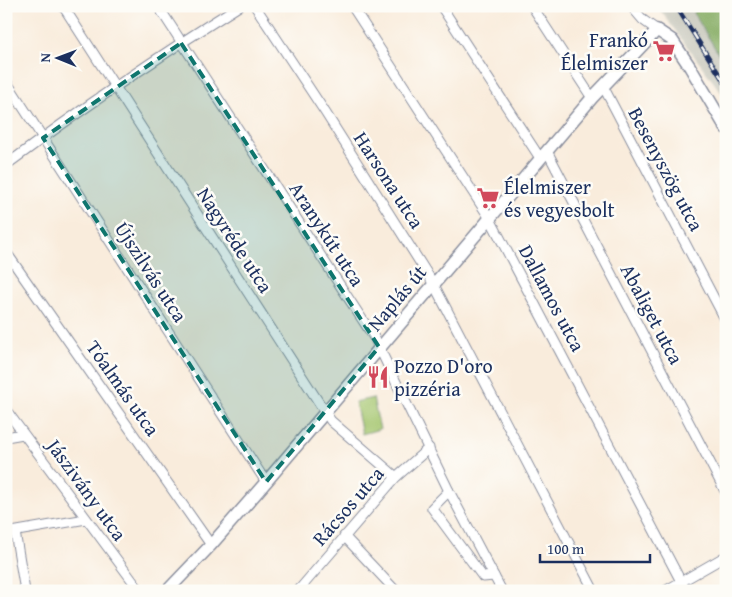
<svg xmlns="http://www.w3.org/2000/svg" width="732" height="597" viewBox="0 0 732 597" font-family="'Gentium Book Plus',serif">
  <rect width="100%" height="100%" fill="#fdfcf7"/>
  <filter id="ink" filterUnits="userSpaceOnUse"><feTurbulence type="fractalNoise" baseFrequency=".02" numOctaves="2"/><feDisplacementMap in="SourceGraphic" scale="10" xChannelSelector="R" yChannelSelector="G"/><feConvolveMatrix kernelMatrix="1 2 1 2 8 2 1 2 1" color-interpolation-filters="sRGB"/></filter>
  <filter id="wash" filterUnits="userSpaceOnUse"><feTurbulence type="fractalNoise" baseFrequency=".0096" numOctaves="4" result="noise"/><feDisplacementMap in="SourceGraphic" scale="20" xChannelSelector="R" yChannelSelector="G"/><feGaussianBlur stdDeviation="1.12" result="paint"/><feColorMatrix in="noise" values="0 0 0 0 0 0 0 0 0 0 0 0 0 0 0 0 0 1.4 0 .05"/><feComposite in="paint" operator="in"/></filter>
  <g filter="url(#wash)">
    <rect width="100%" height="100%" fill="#f9ecdc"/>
    <path fill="#c5c5b9" d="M 657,6 L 689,6 L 726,66 L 726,99 Z"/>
    <path fill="#a5c66f" stroke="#607a66" d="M 373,398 L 380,429 L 362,434 L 355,402 Z"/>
    <path fill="#84ab62" stroke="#506d60" d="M 704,6 L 726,6 L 726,66 L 693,12 Z"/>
  </g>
  <g filter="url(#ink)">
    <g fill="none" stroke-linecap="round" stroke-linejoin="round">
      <defs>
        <g id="minor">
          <path d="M 63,6 L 325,412 L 331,421 L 396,477"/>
          <path d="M 158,6 L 375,339 L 449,491 L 502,591"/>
          <path d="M 255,6 L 325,112 L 433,283 L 594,591"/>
          <path d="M 352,6 L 489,217 L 686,591"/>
          <path d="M 441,6 L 540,158"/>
          <path d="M 532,6 L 592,98"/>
          <path d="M 631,6 L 643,20 L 657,30"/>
          <path d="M 6,81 L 266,482"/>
          <path d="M 603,86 L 726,321"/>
          <path d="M 547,151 L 726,493"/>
          <path d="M 6,165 C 81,109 159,56 239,6"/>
          <path d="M 6,252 L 211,545"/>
          <path d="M 6,410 L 140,591"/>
          <path d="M 6,437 L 23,434"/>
          <path d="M 449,491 L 432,508 L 483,577 L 494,576"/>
          <path d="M 15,532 L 25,591"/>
          <path d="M 6,533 L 86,519"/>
          <path d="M 344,536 L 396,591"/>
          <path d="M 298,591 L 396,477 L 429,448"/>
          <path d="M 665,591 L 726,556"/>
        </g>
        <path id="tertiary" d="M 167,591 L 211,545 L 266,482 L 592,98 L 657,30 L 672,40 L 690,67 L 726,128"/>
      </defs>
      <use href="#minor" stroke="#8a8e9d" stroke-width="11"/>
      <use href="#tertiary" stroke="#8a8e9d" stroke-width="14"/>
      <use href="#minor" stroke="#fff" stroke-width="9"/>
      <use href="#tertiary" stroke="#fff" stroke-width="11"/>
      <defs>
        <path id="rail" d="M 676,6 L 726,85"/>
      </defs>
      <use href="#rail" stroke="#1b2f5e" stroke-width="4.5"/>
      <use href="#rail" stroke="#fdfcf7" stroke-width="2.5" stroke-dasharray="8" stroke-linecap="butt"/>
    </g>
  </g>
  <path fill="#0f766e" fill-opacity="0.2" stroke="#0f766e" stroke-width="4" stroke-dasharray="10 6" stroke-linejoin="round" d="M 181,43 L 379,347 L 266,482 L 43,138 Z"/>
  <defs>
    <symbol id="supermarket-bare" viewBox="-9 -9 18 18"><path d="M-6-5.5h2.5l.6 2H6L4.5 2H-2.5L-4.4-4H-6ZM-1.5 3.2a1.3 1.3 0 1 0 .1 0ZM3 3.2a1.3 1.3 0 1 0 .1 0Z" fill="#d1495b" stroke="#fdfcf7" stroke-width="2.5" paint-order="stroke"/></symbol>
    <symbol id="restaurant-bare" viewBox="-9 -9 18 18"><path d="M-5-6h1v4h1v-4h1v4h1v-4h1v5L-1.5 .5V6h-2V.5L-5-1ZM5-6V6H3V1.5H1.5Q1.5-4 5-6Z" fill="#d1495b" stroke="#fdfcf7" stroke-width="2.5" paint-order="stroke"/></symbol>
  </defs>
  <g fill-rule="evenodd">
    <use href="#supermarket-bare" x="648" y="35" width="32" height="32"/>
    <use href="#supermarket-bare" x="472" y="182" width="32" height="32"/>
    <use href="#restaurant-bare" x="362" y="361" width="32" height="32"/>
  </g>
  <g text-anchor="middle" stroke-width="5" stroke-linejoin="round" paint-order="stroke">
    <g font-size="20" fill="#1b2f5e" stroke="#fdfcf7" text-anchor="start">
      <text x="648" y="47" text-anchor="end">Frankó<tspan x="648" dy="23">Élelmiszer</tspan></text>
      <text x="504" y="194">Élelmiszer<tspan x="504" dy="23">és vegyesbolt</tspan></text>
      <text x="394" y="373">Pozzo D'oro<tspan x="394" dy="23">pizzéria</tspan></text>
    </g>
    <g font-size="20" fill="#1b2f5e" stroke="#fdfcf7">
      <text transform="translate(666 169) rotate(62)" y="7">Besenyszög utca</text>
      <text transform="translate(389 180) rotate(57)" y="7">Harsona utca</text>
      <text transform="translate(327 234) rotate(57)" y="7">Aranykút utca</text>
      <text transform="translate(235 240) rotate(57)" y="7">Nagyréde utca</text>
      <text transform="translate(151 272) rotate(57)" y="7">Újszilvás utca</text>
      <text transform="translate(397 298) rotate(-50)" y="7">Naplás út</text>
      <text transform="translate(552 298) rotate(62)" y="7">Dallamos utca</text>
      <text transform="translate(652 314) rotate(62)" y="7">Abaliget utca</text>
      <text transform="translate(123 388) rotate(55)" y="7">Tóalmás utca</text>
      <text transform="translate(87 490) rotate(54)" y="7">Jászivány utca</text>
      <text transform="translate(348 506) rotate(-49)" y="7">Rácsos utca</text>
    </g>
  </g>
  <rect width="732" height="597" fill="none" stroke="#fdfcf7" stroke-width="25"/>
  <g transform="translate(58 58) rotate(271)" stroke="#fdfcf7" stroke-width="4" paint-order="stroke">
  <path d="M0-4L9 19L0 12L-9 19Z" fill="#1b2f5e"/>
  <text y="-8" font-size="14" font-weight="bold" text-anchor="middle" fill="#1b2f5e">N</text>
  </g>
  <path d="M540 554v8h110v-8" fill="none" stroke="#1b2f5e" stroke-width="2.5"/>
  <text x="547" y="554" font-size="15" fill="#1b2f5e" stroke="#fdfcf7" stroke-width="4" paint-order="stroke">100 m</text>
</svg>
